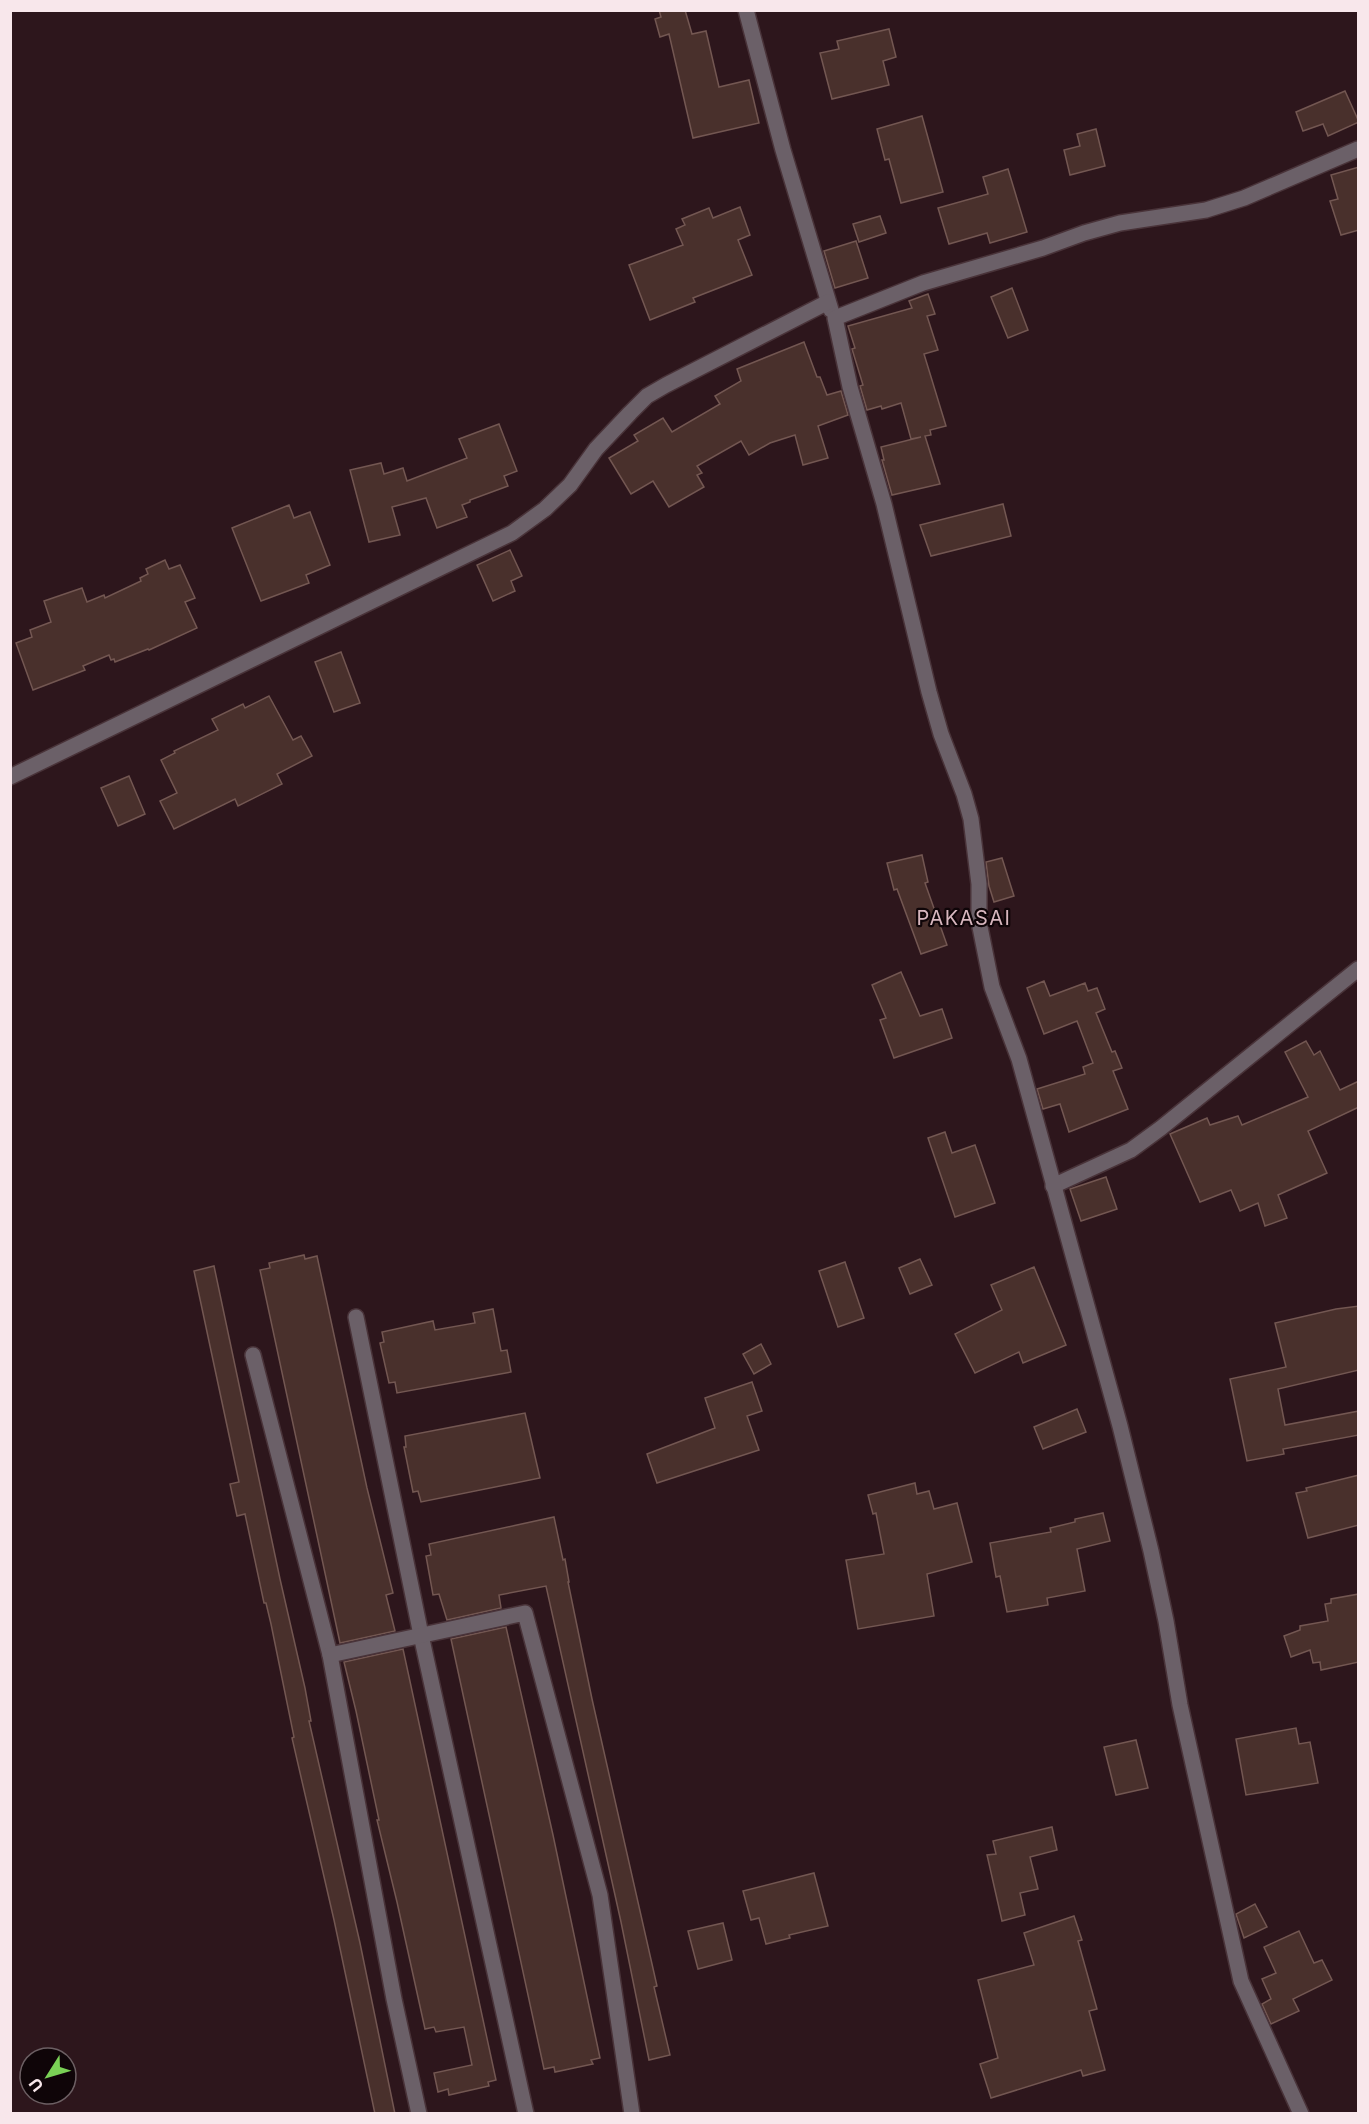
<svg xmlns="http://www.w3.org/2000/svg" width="1369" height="2124" viewBox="0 0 1369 2124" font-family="Inter,sans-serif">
  <rect width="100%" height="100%" fill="#2d161c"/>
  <g fill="#49302c" stroke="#735752" stroke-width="1.5">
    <path d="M 659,10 L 685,10 L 692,34 L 706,31 L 719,87 L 749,80 L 759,123 L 693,138 L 669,34 L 660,37 L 655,19 L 661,17 Z"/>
    <path d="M 889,29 L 896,57 L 883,61 L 889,85 L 832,99 L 820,53 L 839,49 L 837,41 Z"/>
    <path d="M 1345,91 L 1359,122 L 1328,136 L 1323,124 L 1303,131 L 1296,112 Z"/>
    <path d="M 922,116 L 943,192 L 901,203 L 889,159 L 885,160 L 877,129 Z"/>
    <path d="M 1096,129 L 1105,166 L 1070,175 L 1064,150 L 1080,146 L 1077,134 Z"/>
    <path d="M 1359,167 L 1359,230 L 1341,235 L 1330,201 L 1338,199 L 1331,175 Z"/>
    <path d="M 1008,169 L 1027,232 L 990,243 L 987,233 L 949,244 L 938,208 L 988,194 L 983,177 Z"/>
    <path d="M 740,207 L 750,235 L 738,240 L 752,275 L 693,298 L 695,302 L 650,320 L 629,265 L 683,245 L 676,229 L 685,225 L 682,219 L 709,208 L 713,218 Z"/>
    <path d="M 880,216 L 886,233 L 859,242 L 853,224 Z"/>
    <path d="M 856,241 L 868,278 L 835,288 L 824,251 Z"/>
    <path d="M 1012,288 L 1028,330 L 1008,338 L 991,297 Z"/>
    <path d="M 928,294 L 935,314 L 927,316 L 938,350 L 924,354 L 946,426 L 930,430 L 931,435 L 925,436 L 940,484 L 892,495 L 882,460 L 884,460 L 881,447 L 921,437 L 911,439 L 901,403 L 882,409 L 881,406 L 867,410 L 860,386 L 863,385 L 852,349 L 855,348 L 848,326 L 912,308 L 909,301 Z"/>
    <path d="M 804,342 L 817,377 L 820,377 L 827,395 L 841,391 L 848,415 L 818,426 L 828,458 L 803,465 L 795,435 L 770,443 L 749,455 L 741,441 L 697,466 L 702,473 L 697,475 L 704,487 L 669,507 L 653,481 L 631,494 L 609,458 L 638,441 L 634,435 L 663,418 L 672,432 L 720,404 L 715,396 L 741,381 L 737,369 Z"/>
    <path d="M 499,424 L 517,471 L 504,476 L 508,486 L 470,500 L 470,502 L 462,505 L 467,517 L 437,528 L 426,498 L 392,507 L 400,535 L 369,542 L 350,470 L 381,463 L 384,474 L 403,468 L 407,481 L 467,458 L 459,439 Z"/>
    <path d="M 1003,504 L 1011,536 L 931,556 L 920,525 Z"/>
    <path d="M 289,505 L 294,518 L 310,512 L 330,565 L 306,575 L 309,583 L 261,601 L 232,528 Z"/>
    <path d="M 510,550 L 522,576 L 511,581 L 515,591 L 493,601 L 477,565 Z"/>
    <path d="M 165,560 L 169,569 L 180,565 L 195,598 L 185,602 L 197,628 L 149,650 L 148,649 L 115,662 L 114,659 L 111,660 L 109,655 L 83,666 L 85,670 L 33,690 L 16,643 L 32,637 L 30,630 L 51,622 L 44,601 L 82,588 L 87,602 L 104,595 L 105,598 L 141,581 L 140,578 L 148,574 L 146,569 Z"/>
    <path d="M 341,652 L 360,703 L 334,712 L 315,662 Z"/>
    <path d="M 269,696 L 293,740 L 301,736 L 312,756 L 277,774 L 282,784 L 238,806 L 235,799 L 174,829 L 160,801 L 177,793 L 161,760 L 175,753 L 174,751 L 218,730 L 212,719 L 243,704 L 245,708 Z"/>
    <path d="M 129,776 L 145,814 L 118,826 L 101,788 Z"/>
    <path d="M 922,855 L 928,882 L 925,883 L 947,945 L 921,954 L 897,889 L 894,890 L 887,863 Z"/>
    <path d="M 1002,858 L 1014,896 L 994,902 L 989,886 L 986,862 Z"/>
    <path d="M 901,972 L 920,1016 L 942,1009 L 952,1038 L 894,1058 L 880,1020 L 886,1018 L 872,985 Z"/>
    <path d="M 1044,981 L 1050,996 L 1085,983 L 1088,991 L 1097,988 L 1105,1009 L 1096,1013 L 1112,1052 L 1115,1051 L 1122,1068 L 1113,1071 L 1128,1109 L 1069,1132 L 1060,1104 L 1043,1109 L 1037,1089 L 1085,1074 L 1083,1067 L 1093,1063 L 1077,1021 L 1044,1034 L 1027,988 Z"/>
    <path d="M 1306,1041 L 1314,1055 L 1320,1051 L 1340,1090 L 1359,1081 L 1359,1107 L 1308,1131 L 1327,1173 L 1278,1195 L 1287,1218 L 1265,1226 L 1258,1203 L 1240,1211 L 1231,1190 L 1200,1202 L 1170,1134 L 1207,1118 L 1210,1125 L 1238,1116 L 1242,1125 L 1308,1097 L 1285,1052 Z"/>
    <path d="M 945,1132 L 952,1153 L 975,1145 L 995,1203 L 955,1217 L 928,1138 Z"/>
    <path d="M 1106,1177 L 1117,1209 L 1081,1221 L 1070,1189 Z"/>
    <path d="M 304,1255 L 305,1259 L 317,1256 L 367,1488 L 393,1593 L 386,1595 L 395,1631 L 340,1643 L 260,1270 L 270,1268 L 269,1263 Z"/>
    <path d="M 920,1259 L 932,1285 L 910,1294 L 899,1268 Z"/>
    <path d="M 845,1262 L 864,1318 L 838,1327 L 819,1271 Z"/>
    <path d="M 214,1266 L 280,1579 L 305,1688 L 311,1721 L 309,1721 L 360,1943 L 395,2114 L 375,2114 L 334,1920 L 292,1738 L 294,1737 L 271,1624 L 266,1603 L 264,1603 L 245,1514 L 237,1516 L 230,1484 L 239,1482 L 194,1271 Z"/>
    <path d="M 1034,1267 L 1066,1345 L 1023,1363 L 1019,1352 L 975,1373 L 955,1334 L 1002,1310 L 991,1285 Z"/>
    <path d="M 1359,1306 L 1359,1370 L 1278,1389 L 1285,1425 L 1359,1411 L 1359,1435 L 1283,1449 L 1284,1454 L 1247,1461 L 1230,1379 L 1286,1367 L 1275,1323 L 1336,1309 Z"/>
    <path d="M 493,1309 L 501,1351 L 507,1350 L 511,1372 L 397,1393 L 395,1382 L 389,1383 L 380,1343 L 384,1342 L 382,1332 L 433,1321 L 435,1330 L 475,1323 L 473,1313 Z"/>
    <path d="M 761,1344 L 771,1364 L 754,1374 L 743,1354 Z"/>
    <path d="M 752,1382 L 762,1411 L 747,1416 L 759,1450 L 657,1483 L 647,1454 L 715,1428 L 705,1398 Z"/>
    <path d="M 1077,1409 L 1086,1432 L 1043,1449 L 1034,1427 Z"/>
    <path d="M 525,1413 L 540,1478 L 421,1502 L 418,1491 L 413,1492 L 404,1447 L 406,1447 L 405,1436 Z"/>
    <path d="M 1359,1475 L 1359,1525 L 1308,1538 L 1296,1493 L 1307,1491 L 1306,1488 Z"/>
    <path d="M 915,1483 L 917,1494 L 929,1491 L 934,1509 L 957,1503 L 972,1562 L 927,1574 L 934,1616 L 858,1629 L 846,1560 L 884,1554 L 876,1513 L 873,1514 L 868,1495 Z"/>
    <path d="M 1103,1513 L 1110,1541 L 1077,1549 L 1085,1591 L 1047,1598 L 1048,1605 L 1007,1612 L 1000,1576 L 996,1577 L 990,1543 L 1051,1532 L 1050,1528 L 1075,1522 L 1075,1519 Z"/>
    <path d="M 554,1517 L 563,1560 L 565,1559 L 569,1582 L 568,1582 L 592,1699 L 657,1986 L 654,1987 L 670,2055 L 649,2060 L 621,1922 L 546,1586 L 499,1595 L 501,1608 L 447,1620 L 439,1594 L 433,1595 L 426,1556 L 431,1555 L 429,1544 Z"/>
    <path d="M 1359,1594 L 1359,1662 L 1321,1670 L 1320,1662 L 1313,1663 L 1310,1650 L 1291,1657 L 1284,1636 L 1300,1630 L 1300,1626 L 1328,1621 L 1325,1604 L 1331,1603 L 1331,1599 Z"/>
    <path d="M 506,1627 L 553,1835 L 600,2058 L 591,2060 L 593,2064 L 555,2072 L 554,2067 L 544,2069 L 451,1639 Z"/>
    <path d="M 403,1649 L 496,2080 L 488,2082 L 489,2086 L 449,2095 L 448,2089 L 438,2092 L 434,2073 L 472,2065 L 464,2027 L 436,2032 L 434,2027 L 425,2029 L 397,1902 L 377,1820 L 379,1820 L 356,1711 L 344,1662 Z"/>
    <path d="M 1296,1728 L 1299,1744 L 1310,1742 L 1318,1783 L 1246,1795 L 1236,1739 Z"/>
    <path d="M 1136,1740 L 1148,1788 L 1116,1795 L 1104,1747 Z"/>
    <path d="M 1052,1827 L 1057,1850 L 1030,1857 L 1038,1889 L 1020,1893 L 1025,1915 L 1002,1921 L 987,1855 L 996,1854 L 993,1841 Z"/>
    <path d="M 814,1873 L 828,1926 L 789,1935 L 790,1938 L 766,1944 L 759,1918 L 751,1920 L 743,1891 Z"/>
    <path d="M 1255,1904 L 1267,1927 L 1244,1938 L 1236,1914 Z"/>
    <path d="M 1074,1916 L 1082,1940 L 1078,1941 L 1097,2009 L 1089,2011 L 1105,2070 L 1083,2076 L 1081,2070 L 991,2098 L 980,2064 L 998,2058 L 978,1980 L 1034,1965 L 1024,1933 Z"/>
    <path d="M 723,1923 L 732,1960 L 698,1969 L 688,1931 Z"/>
    <path d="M 1299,1931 L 1314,1963 L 1322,1960 L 1332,1980 L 1293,1999 L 1299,2011 L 1271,2024 L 1262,2004 L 1271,1999 L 1262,1979 L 1276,1973 L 1264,1947 Z"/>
  </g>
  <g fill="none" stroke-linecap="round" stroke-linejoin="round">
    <defs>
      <g id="minor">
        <path d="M 746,10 L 783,150 L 831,310"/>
        <path d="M 10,777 L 512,533 L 545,509 L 570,485 L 596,449 L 630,413 L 647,396 L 666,385 L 828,302"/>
        <path d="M 1053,1186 L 1131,1150 L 1161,1128 L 1358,969"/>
        <path d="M 356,1317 L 421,1635 L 526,2114"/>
        <path d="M 253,1355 L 330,1655"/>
        <path d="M 419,2114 L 394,1999 L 330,1655 L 525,1613 L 600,1895 L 632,2114"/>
        <path d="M 1301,2114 L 1241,1981 L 1180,1705 L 1166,1621 L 1151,1551 L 1120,1426 L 1019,1059 L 992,987 L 979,922 L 979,884 L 971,819 L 964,794 L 941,734 L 929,692 L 884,504 L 850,387 L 835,318 L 923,283 L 1043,248 L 1084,233 L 1120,223 L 1206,210 L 1244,198 L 1358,149"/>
      </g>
    </defs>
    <use href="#minor" stroke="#493339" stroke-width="18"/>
    <use href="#minor" stroke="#6b6068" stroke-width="15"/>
  </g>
  <g text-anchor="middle" stroke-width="4.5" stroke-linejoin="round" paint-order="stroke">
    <g font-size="20" letter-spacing="1.5" fill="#d7b6be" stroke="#0f0508">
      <text x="964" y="925">PAKASAI</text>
    </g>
  </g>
  <rect width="1369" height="2124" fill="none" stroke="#f8e7eb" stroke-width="24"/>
  <g transform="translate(48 2076) rotate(233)"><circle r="28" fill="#0f0508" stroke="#6c5f63" stroke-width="1.5"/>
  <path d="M0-4.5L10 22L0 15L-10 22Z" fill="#7ad156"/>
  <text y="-9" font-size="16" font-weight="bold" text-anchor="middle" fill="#f8e7eb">U</text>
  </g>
</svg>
